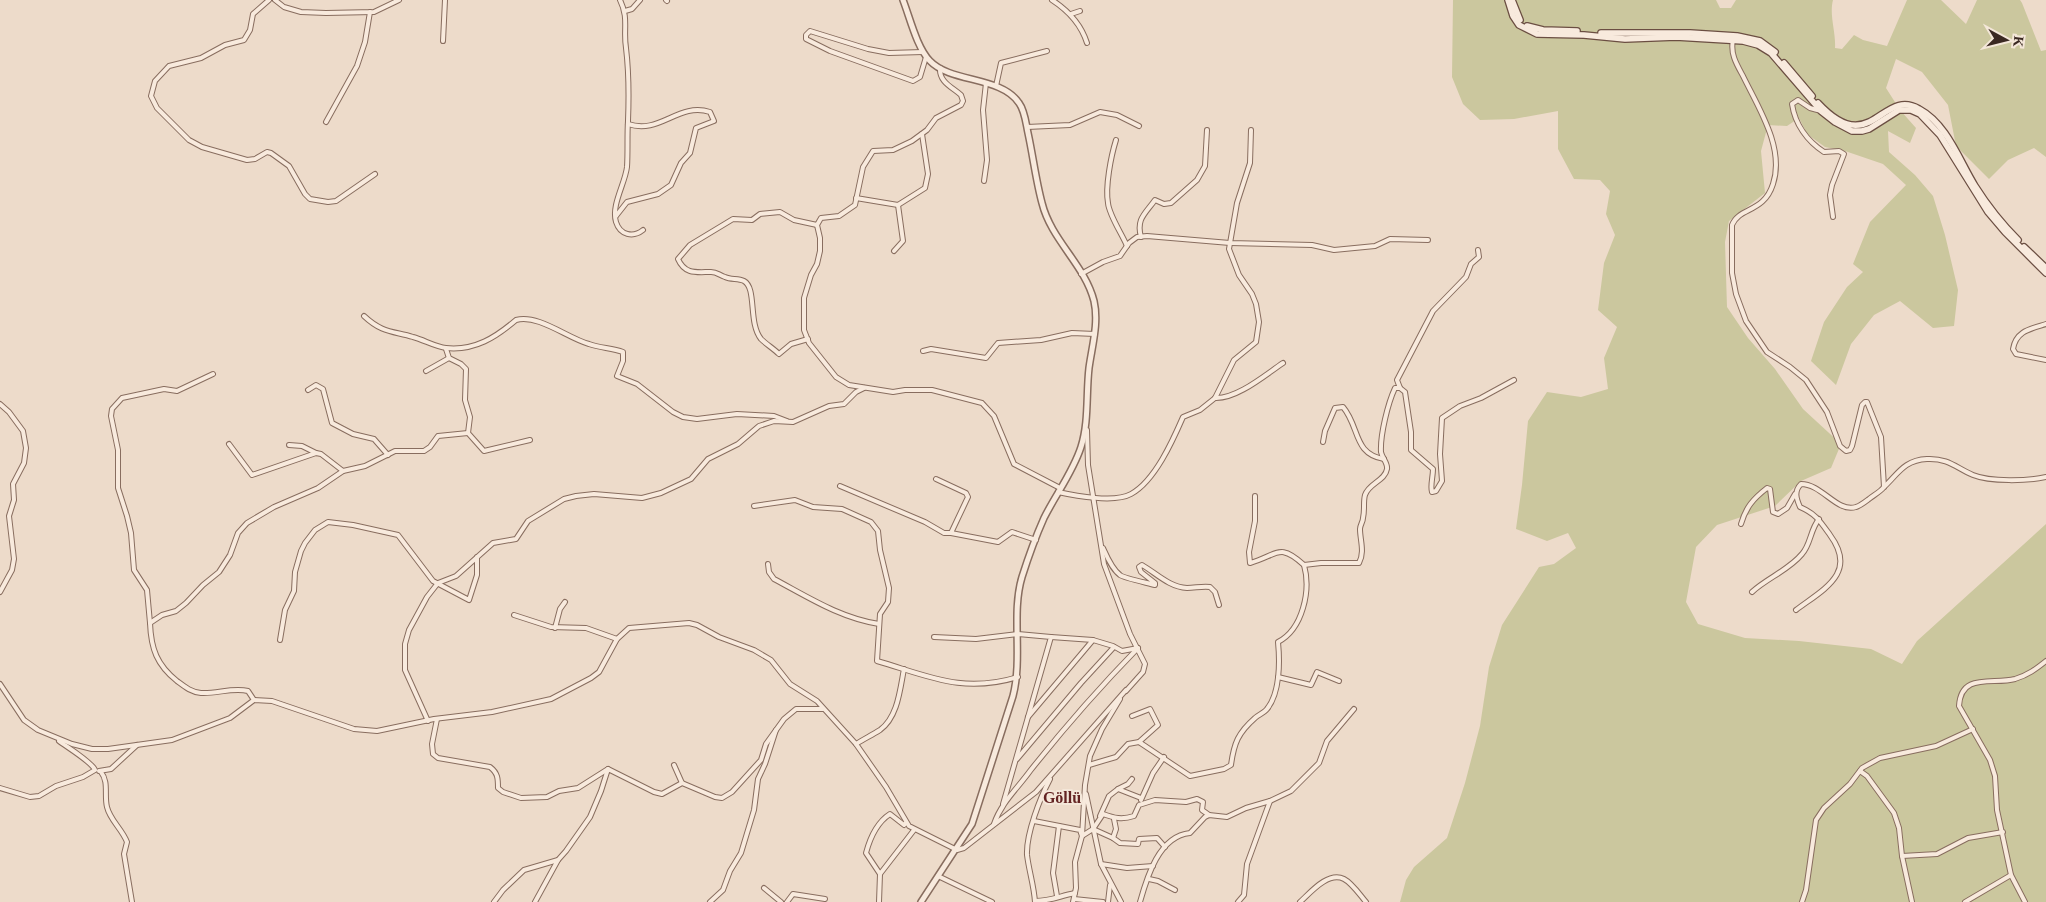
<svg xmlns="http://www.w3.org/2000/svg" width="2046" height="902" viewBox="0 0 2046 902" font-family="'Times New Roman',serif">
  <rect width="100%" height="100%" fill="#eddbca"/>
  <path fill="#cbc79e" d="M 1453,0 L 1716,0 L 1720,8 L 1731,8 L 1736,0 L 1833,0 C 1829,15 1836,32 1835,48 L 1842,49 L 1854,35 L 1863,40 L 1887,46 L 1907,0 L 1941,0 L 1966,24 L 1977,0 L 2020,0 L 2022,3 L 2041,51 L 2046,50 L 2046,157 L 2034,148 L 2008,160 L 1989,179 L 1956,146 L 1948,105 L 1922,72 L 1896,59 L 1886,88 L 1900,110 L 1916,128 L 1910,143 L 1888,131 L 1889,152 L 1915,175 L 1933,196 L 1945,235 L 1958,290 L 1954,326 L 1933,328 L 1900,301 L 1874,315 L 1851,344 L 1836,385 L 1811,361 L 1824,322 L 1847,287 L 1863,272 L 1853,264 L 1870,222 L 1906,185 L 1883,164 L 1845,151 L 1825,147 L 1807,134 L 1799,118 L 1787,126 L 1768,125 L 1761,151 L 1765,193 L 1729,221 L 1725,242 L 1727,307 L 1748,338 L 1775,369 L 1803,409 L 1841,444 L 1831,468 L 1801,481 L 1775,506 L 1717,525 L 1696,547 L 1686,602 L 1698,624 L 1745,638 L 1799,641 L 1871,649 L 1902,664 L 1917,641 L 2046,524 L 2046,902 L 1400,902 L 1406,880 L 1414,867 L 1447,838 L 1465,783 L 1480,726 L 1489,667 L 1502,625 L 1539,567 L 1554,564 L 1576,548 L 1568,533 L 1547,541 L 1516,529 L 1522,485 L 1528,421 L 1547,392 L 1581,397 L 1608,389 L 1604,358 L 1617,327 L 1598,310 L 1604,263 L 1615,235 L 1606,214 L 1610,191 L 1600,180 L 1574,179 L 1558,149 L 1558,111 L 1514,119 L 1480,120 L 1463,104 L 1452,77 Z"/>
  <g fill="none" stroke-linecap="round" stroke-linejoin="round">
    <defs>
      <g id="minor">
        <path d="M 269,0 L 253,14 L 250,30 L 244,40 L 225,45 L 201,58 L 169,66 L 155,81 L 151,96 L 157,108 L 189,140 L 202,147 L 247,160 L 255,159 L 267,152 L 271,153 L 289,166 L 305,194 L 310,199 L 328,202 L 336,201 L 375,174"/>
        <path d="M 275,0 L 284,7 L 301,12 L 326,13 L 374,12 L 399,0"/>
        <path d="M 620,0 C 629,18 623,30 626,48 C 629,73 629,96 628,121 C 627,136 628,151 627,167 C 625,184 611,205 616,222 C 620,235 633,238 643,230"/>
        <path d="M 666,0 L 667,1"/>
        <path d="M 1052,0 C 1069,11 1081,24 1087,43"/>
        <path d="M 625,11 L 632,9 L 640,0"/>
        <path d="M 1071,14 L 1080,11"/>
        <path d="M 1733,40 C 1730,54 1737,65 1743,76 C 1758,107 1785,148 1773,184 C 1764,213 1739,207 1732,225 L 1732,273 L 1736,294 L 1746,321 L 1767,352 L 1790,367 L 1806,380 L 1827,412 L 1840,446 L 1846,451 L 1850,450 L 1852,446 L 1862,405 L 1865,402 L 1867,402 L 1881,437 L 1884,487"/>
        <path d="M 443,41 L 445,0"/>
        <path d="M 923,52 L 889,53 L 868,49 L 810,31 L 806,35 L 806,39 L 830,51 L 913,81 L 920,77 L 926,57"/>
        <path d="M 940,68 C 939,82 952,87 961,95 L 963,101 L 961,105 L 936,118 L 927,130 L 912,141 L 893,150 L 873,151 L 863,167 L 855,205 L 839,216 L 821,218 L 817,225 L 820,238 L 820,251 L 817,264 L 811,275 L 804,298 L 804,330 L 809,343 L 836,377 L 849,385 L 893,392 L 905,390 L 932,390 L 982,403 L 994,416 L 1014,464 L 1060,488"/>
        <path d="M 996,86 L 1001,63 L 1047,51"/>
        <path d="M 1821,111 L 1810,108 L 1798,100 L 1792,104 C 1795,124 1807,141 1824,152 L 1839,151 L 1844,154 L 1832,185 L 1830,195 L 1833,217"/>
        <path d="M 326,122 L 357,66 L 365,42 L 370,12"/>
        <path d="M 1027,127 L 1070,125 L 1100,112 L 1117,115 L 1139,126"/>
        <path d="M 1116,140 C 1111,156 1105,187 1108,203 C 1109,215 1122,234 1127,246"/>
        <path d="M 984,181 L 987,160 L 983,110 L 986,83"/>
        <path d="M 856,198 L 898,205 L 925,188 L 928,174 L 922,134"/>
        <path d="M 616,216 L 627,202 L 658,194 L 671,185 L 681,163 L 690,153 L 696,128 L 714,121 L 710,112 C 678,102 660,135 628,124"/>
        <path d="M 1141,237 C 1136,219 1145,214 1155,200 L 1164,204 L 1171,203 L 1197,180 L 1205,166 L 1207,130"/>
        <path d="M 1478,250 L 1479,257 L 1471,264 L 1466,277 L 1433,311 L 1397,380 L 1400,388 L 1405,392 L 1411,432 L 1411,450 L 1433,469 C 1433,477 1430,486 1432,492 L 1436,491 L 1442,481 L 1440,454 L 1442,418 L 1460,406 L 1481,398 L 1514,380"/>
        <path d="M 894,251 L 903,241 L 898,205"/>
        <path d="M 1081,274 L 1103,262 L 1120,256 L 1129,243 L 1137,237 L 1147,236 L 1230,243 L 1312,245 L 1334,250 L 1375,246 L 1390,239 L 1428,240"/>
        <path d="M 364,316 C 382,333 393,331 413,337 C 424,340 436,347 446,348 C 475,351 496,337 516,320 C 539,314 567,338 589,344 C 600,348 612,348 623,352 L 623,361 L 617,376 L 637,384 L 673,412 L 683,417 L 697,419 L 737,414 L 774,416 L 787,421"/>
        <path d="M 2046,324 C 2030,329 2016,331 2013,349 L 2016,354 L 2046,360"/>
        <path d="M 808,339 L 791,344 L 779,354 C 774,349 766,344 761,339 C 748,323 757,288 744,281 C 738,278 731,280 725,277 C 719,275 717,272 711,272 C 697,272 685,275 678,259 L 690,245 L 733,219 L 752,220 L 760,214 L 780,212 L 794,220 L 817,225"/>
        <path d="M 446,349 L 449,358 L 461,364 L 466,369 L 465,400 L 470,417 L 468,433 L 484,451 L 530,440"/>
        <path d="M 923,351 L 931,349 L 986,358 L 998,343 L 1041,340 L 1072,333 L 1095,334"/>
        <path d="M 426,371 L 449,358"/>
        <path d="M 308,390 L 316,385 L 323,389 L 332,423 L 353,434 L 374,439 L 388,455"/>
        <path d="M 1215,398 C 1237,399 1265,375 1283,363"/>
        <path d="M 0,404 L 9,412 L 23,431 L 26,448 L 24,463 L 13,484 L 14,500 L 9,516 L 14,559 L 12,570 L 0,592"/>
        <path d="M 1087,430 L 1088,465 L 1104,564 L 1130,634 L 1145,664 L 1143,672 L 1126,691"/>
        <path d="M 1323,442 L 1325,431 L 1335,408 L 1343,407 C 1360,427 1353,454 1384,459"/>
        <path d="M 229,444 L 252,475 L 316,453 L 321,454 L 343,471"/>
        <path d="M 289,445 L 302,446 L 316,453"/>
        <path d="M 936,479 L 966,493 L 968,497 L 951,533 L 998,542 L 1012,532 L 1036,540"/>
        <path d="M 840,486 L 925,522 L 944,533 L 951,533"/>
        <path d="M 1058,492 C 1076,496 1115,503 1131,494 C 1155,481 1173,440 1183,417 L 1200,410 L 1215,398 L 1234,360 L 1256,342 L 1259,322 L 1256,304 L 1252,294 L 1239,275 L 1229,249 L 1237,203 L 1250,163 L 1251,130"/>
        <path d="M 1255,496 L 1255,521 L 1249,552 L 1250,563 C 1278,555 1279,542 1304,565"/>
        <path d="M 754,506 L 795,500 L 813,507 L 842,509 L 871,522 L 878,531 L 880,550 L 889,588 L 888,602 L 880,614 L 877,661 C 929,676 962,694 1018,677"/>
        <path d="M 1741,524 C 1746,507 1753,499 1767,488 L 1770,489 L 1773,512 L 1778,514 L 1787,508 L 1795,494"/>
        <path d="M 1103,548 C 1107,557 1112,569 1120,575 C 1123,578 1148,583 1155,585 L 1155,583 L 1141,572 L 1139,567 L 1142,565 C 1156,573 1169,587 1187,588 C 1195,588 1202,586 1210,587 L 1215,592 L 1219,605"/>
        <path d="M 768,564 L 769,572 L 774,579 C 808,597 840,618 879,624"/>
        <path d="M 1752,592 C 1767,578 1789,570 1802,554 C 1811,544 1810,530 1819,519"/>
        <path d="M 1796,610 C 1824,589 1858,573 1830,535 C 1820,521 1816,514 1800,507 C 1796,498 1794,491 1801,484 C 1822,484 1837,513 1856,507 C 1860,506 1865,502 1869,499 C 1874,495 1880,492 1884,487 C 1898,474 1904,460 1927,459 C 1949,458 1956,468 1973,475 C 1990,482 2028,481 2046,477"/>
        <path d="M 514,615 L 551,627 L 586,628 L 617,639"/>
        <path d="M 150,623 L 147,590 L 134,570 L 131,533 L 127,516 L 118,488 L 118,450 L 111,416 L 112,409 L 122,398 L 164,389 L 177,391 L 213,374"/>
        <path d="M 555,628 L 560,609 L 565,602"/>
        <path d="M 934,637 L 976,639 L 1018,634 L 1051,637 L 1003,804"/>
        <path d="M 280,640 L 285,610 L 294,591 L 295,572 L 301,551 L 305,543 L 315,530 L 328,522 L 353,525 L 398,535 L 433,581 L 469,600 L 477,575 L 477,557"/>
        <path d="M 1093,640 L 1113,646 L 1122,651 L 1138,648"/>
        <path d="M 1278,677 L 1311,685 L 1317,672 L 1339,681"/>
        <path d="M 0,684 L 24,720 L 38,730 L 72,744 L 92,749 L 108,749 L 172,740 L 230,718 L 254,700 L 272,701 L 354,729 L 377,731 L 434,719 L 492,712 L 551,699 L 591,678 L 599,672 L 617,639 L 629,628 L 689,623 L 697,625 L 719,637 L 754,650 L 771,660 L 790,684 L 817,701 L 856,744 L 886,787 L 909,826 L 957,850 L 964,848 L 1036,792 L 1126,690"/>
        <path d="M 254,700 L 248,691 C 233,687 217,694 201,693 C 191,692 185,687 177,681 C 157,665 151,649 150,623 L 162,615 L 176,611 L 186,603 L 203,585 L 219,572 L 230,555 L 238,533 L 247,523 L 274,507 L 318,488 L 343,471 L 365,466 L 395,451 L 424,451 L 430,447 L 438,436 L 468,433"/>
        <path d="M 1132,716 L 1150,709 L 1158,725 L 1139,742"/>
        <path d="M 1028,717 L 1093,640 L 1051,637"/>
        <path d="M 437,719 L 432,744 L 433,754 L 438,758 L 490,767 C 498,773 498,779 498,788 L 503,792 L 521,798 L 547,797 L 559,791 L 578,788 L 608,769"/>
        <path d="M 428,721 L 405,670 L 405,644 L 409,630 L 427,597 L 438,583 L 456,576 L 493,543 L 516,539 L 528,521 L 564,499 L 576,496 L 594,494 L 642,498 L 661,493 L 691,479 L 708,459 L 738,444 L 759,426 L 774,421 L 793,422 L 829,406 L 844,404 L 856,392 L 864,388"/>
        <path d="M 856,744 C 864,739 872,735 880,730 C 898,717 900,689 904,669"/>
        <path d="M 1017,759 L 1081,683 L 1114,647"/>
        <path d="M 674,765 L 682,783"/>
        <path d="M 1089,765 L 1116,757 L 1128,744 L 1139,742 L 1190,776 L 1224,769 L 1231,765 C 1234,743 1238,733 1255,718 C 1258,715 1264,713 1267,709 C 1280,693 1280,662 1278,642 C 1303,629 1311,590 1304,565 L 1321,563 L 1359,563 C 1365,552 1360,540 1360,529 C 1360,525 1363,522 1363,518 C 1365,510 1363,502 1365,495 C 1369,483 1385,481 1387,469 C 1388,463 1382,458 1381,452 C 1380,435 1388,403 1395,388 L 1400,388"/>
        <path d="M 99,771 L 111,769 L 137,745"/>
        <path d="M 1860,771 L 1867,776 L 1894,813 L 1899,828 L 1902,856 L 1912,902"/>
        <path d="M 101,772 C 109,782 104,795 107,807 C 110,820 122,829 127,842 L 124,854 L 132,902"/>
        <path d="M 0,788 L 30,797 L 39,796 L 56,786 L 83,777 L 95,770 C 92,762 67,747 59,741"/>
        <path d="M 1118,789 L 1128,784 L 1132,779"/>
        <path d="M 1086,794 L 1101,864 L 1121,902"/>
        <path d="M 1141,800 L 1153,773 L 1164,757"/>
        <path d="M 1100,816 L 1109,796 L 1118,789 L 1141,798"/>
        <path d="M 1114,819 L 1116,829 L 1113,838 L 1120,843 L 1138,844 L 1139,839 L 1157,838 L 1165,847"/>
        <path d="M 1034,821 L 1080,830 L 1082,836 L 1093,829 L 1103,814 C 1114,818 1122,820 1134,816 L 1139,805 L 1155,800 L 1186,802 L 1197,799 L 1203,802 L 1202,810 L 1209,815"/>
        <path d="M 994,824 C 1001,803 1017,789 1030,771 C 1064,728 1100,687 1138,648"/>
        <path d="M 1093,829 L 1113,838"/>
        <path d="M 1902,856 L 1937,854 L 1968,838 L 2003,832"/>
        <path d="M 1101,864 L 1127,868 L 1153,866"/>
        <path d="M 880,874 L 866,853 C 870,838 876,823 890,814 L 904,825 L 906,823"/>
        <path d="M 938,876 L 992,902"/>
        <path d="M 1149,879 L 1158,881 L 1175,890"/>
        <path d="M 764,888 L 781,902"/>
        <path d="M 1057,896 L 1053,873 L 1059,826"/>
        <path d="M 1074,899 L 1103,902"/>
        <path d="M 1035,901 C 1052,901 1059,896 1075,893"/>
        <path d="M 494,902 L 503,890 L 524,870 L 558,860 L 566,851 L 590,817 L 601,791 L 608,769 L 654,792 L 662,794 L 682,783 L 715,797 L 722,798 L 732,792 L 761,760 L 766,744 L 784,719 L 796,709 L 823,709"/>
        <path d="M 535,902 L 558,860"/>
        <path d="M 710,902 L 723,890 L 730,871 L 741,853 L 754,810 L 758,779 L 765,764 L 776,730"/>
        <path d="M 787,902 L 793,894 L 825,899"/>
        <path d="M 879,902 L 880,874 L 914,830"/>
        <path d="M 1035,902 C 1034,886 1029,871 1027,855 C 1026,834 1040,798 1050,779"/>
        <path d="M 1073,902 L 1076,888 L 1075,862 L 1082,836 L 1085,785 L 1090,756 L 1102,729 L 1120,699"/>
        <path d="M 1108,902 L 1110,885"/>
        <path d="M 1140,902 C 1147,877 1159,836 1190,833 L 1205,817 L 1209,815 L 1227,817 L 1246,808 L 1270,801 L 1291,791 L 1319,763 L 1327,741 L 1354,709"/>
        <path d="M 1238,902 L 1244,895 L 1247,864 L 1270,801"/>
        <path d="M 1300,902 C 1310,893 1328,871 1344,879 C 1352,883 1360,895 1366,902"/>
        <path d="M 1802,902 L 1806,890 L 1816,820 L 1824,808 L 1850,784 L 1862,768 L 1880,758 L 1936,746 L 1973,729"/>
        <path d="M 1965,902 L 2011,875"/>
        <path d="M 2025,902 L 2011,875 L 1997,810 L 1995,776 L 1990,760 L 1959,706 C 1961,672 1993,685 2015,679 C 2028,675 2036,669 2046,661"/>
      </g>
      <path id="tertiary" d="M 903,0 C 910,18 917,48 930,61 C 951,83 1001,76 1019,103 C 1025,111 1026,124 1028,133 C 1033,156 1036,181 1042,203 C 1051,240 1085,265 1094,301 C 1099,323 1092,346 1089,368 C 1086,394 1089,422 1081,447 C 1073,472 1056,494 1044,518 C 1036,536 1028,558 1022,577 C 1011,613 1023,657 1013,696 L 972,824 L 921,902"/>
      <g id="secondary">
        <path d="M 1508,0 L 1513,16 L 1519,25 L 1537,34 L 1584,35 L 1625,39 L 1676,37 L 1743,41 L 1758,45 L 1771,53 L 1821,111 L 1835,122 L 1852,131 L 1862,131 L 1869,129 L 1899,110 L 1911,110 L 1920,114 L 1940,135 L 1988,212 L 2005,232 L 2046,273"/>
        <path d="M 1512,0 L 1520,20"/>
        <path d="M 1527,26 L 1543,30 L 1577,31"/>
        <path d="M 1601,33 L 1690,33 L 1737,36 L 1760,41 L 1775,52"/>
        <path d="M 1784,63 L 1812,96"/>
        <path d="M 1818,103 C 1871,160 1882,87 1919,109 C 1947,124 1959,160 1975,186 C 1987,205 2002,224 2018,240"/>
        <path d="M 2024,247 L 2046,268"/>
      </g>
    </defs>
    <use href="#minor" stroke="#886d5f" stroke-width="6"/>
    <use href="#tertiary" stroke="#886d5f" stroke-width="8"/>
    <use href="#secondary" stroke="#6b4e42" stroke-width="8"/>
    <use href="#minor" stroke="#f8eadd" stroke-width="4"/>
    <use href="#tertiary" stroke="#f8eadd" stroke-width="5"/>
    <use href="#secondary" stroke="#f8eadd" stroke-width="5.5"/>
  </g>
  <g text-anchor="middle" stroke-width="4" stroke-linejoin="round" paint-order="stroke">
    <g font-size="16" font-weight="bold" fill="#642423" stroke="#f4e7d9">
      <text x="1062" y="803">Göllü</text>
    </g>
  </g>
  <g transform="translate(2006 40) rotate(97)" stroke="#f4e7d9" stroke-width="4" paint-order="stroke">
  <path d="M0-4L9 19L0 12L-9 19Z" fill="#3a2822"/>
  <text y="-8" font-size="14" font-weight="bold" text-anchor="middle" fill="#3a2822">K</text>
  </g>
</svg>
